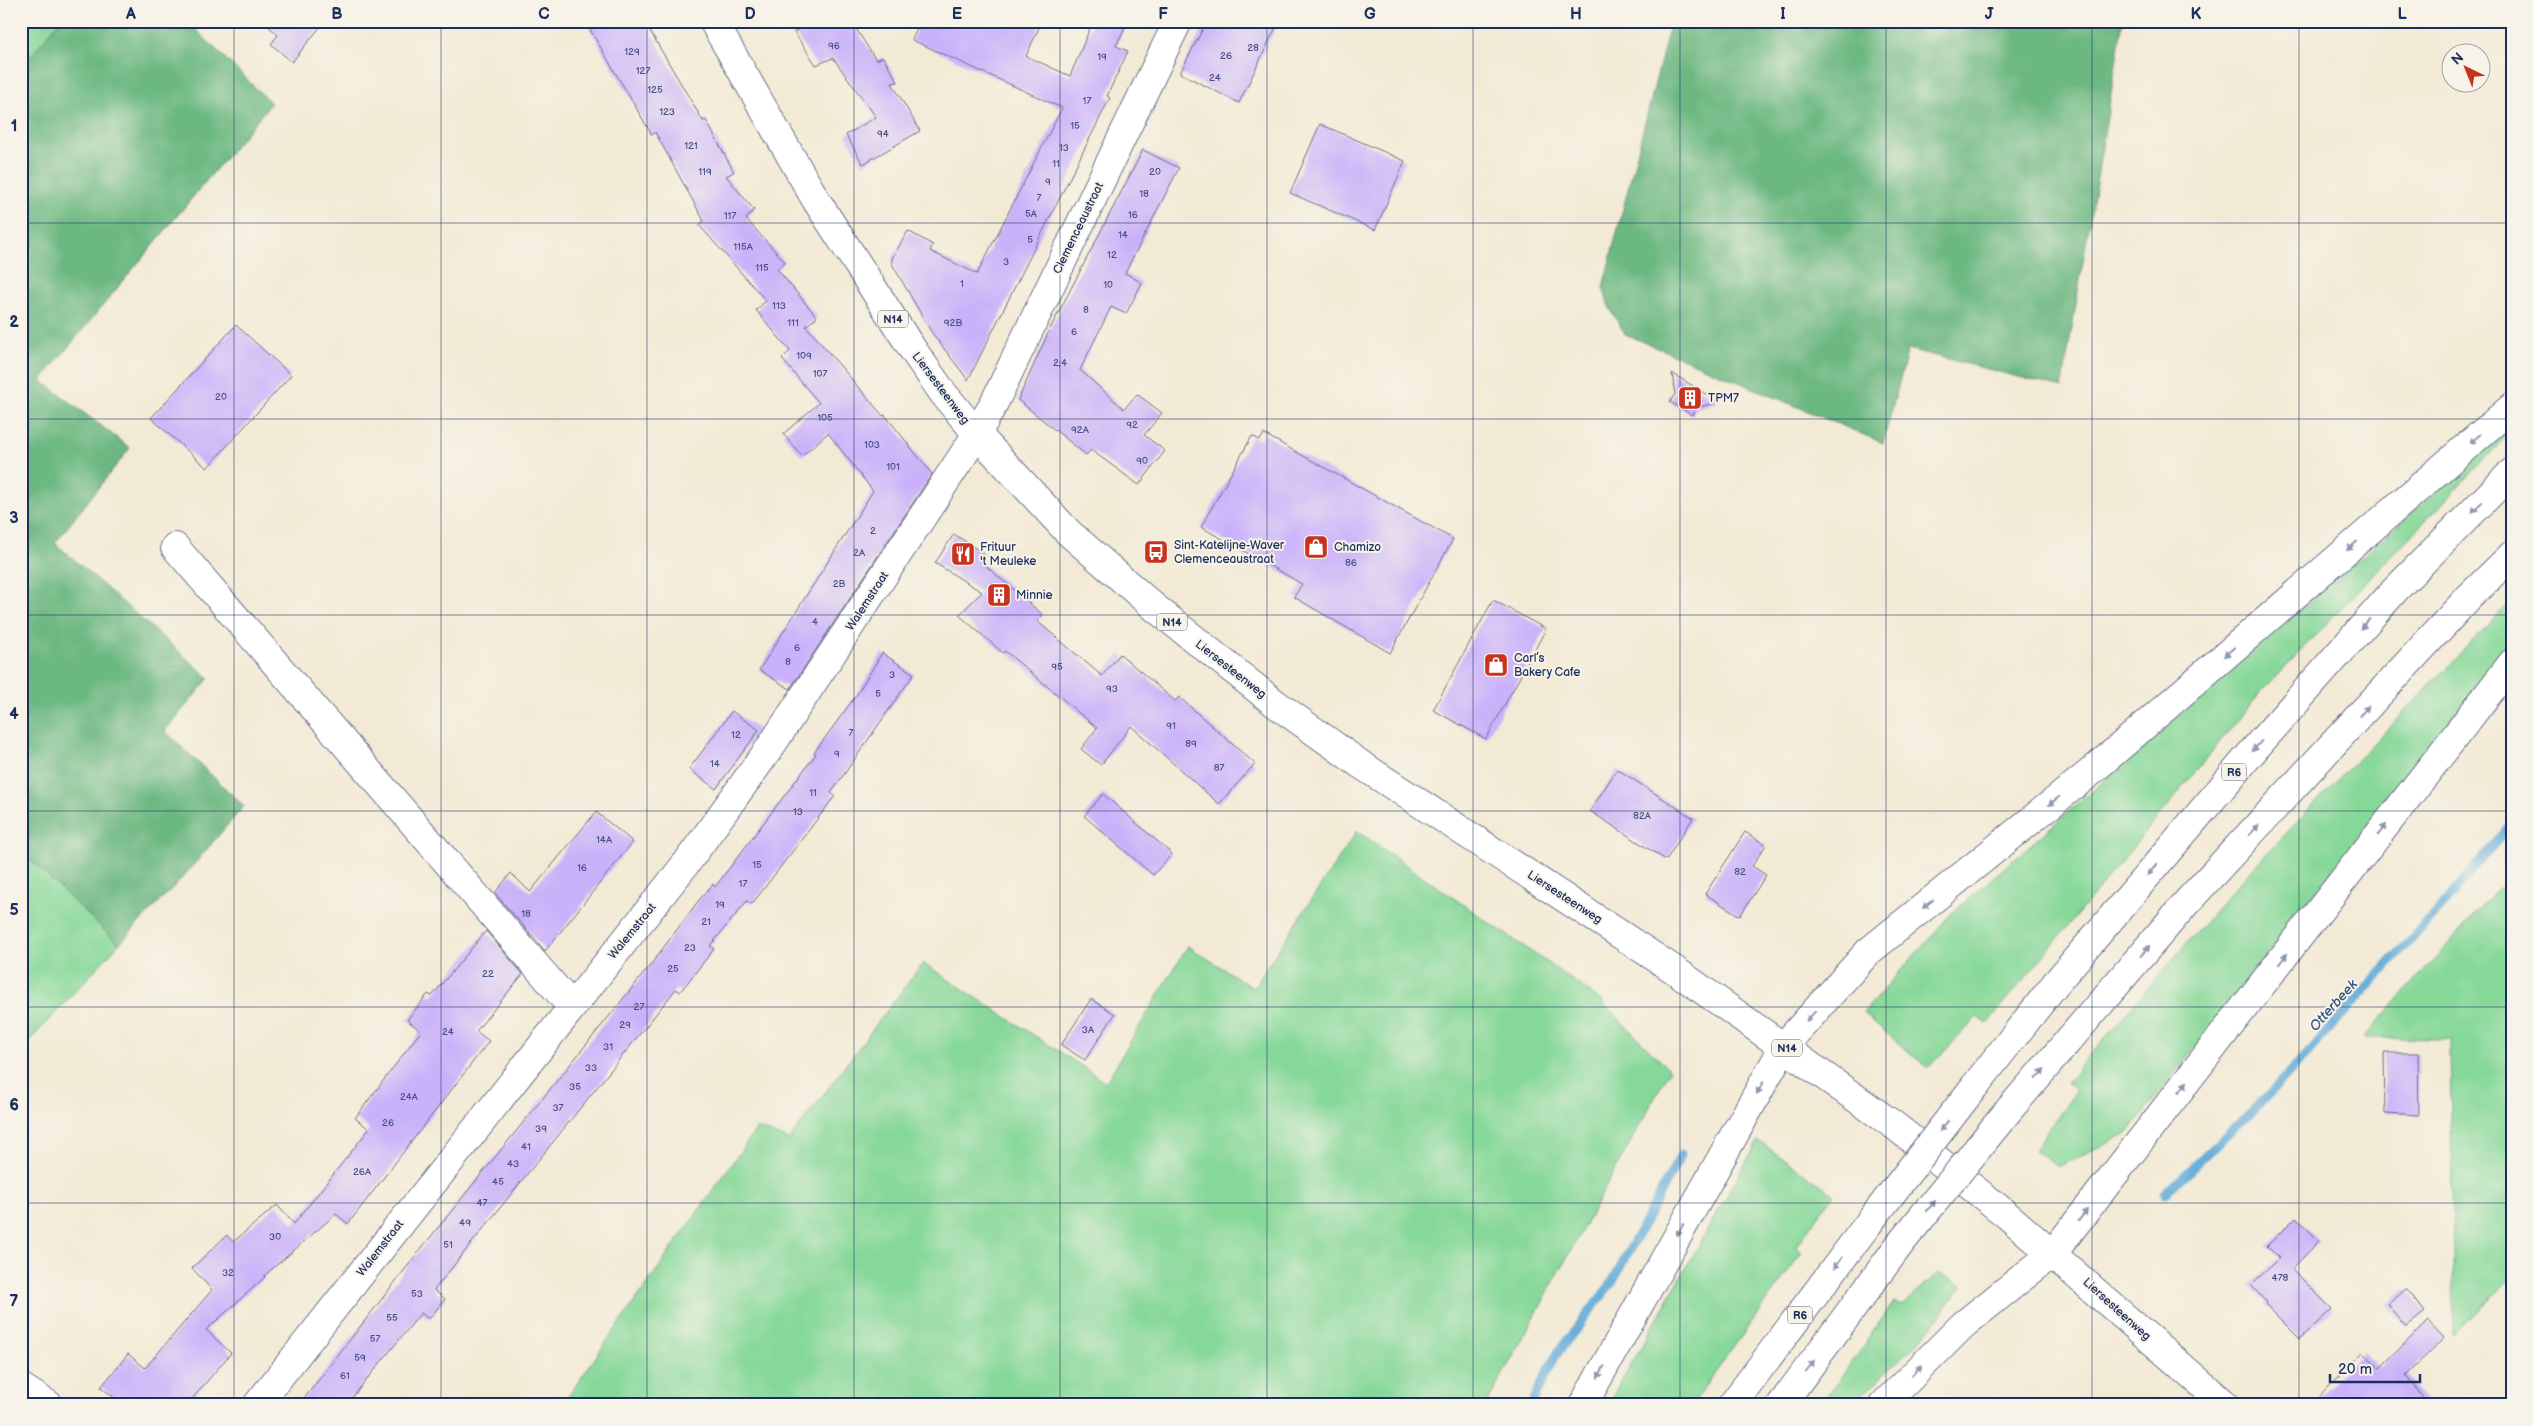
<svg xmlns="http://www.w3.org/2000/svg" width="2533" height="1426" viewBox="0 0 2533 1426" font-family="'Balsamiq Sans',sans-serif">
  <rect width="100%" height="100%" fill="#f7f3e8"/>
  <filter id="ink" filterUnits="userSpaceOnUse"><feTurbulence type="fractalNoise" baseFrequency=".02" numOctaves="2"/><feDisplacementMap in="SourceGraphic" scale="10" xChannelSelector="R" yChannelSelector="G"/><feConvolveMatrix kernelMatrix="1 2 1 2 8 2 1 2 1" color-interpolation-filters="sRGB"/></filter>
  <filter id="wash" filterUnits="userSpaceOnUse"><feTurbulence type="fractalNoise" baseFrequency=".0096" numOctaves="4" result="noise"/><feDisplacementMap in="SourceGraphic" scale="20" xChannelSelector="R" yChannelSelector="G"/><feGaussianBlur stdDeviation="1.12" result="paint"/><feColorMatrix in="noise" values="0 0 0 0 0 0 0 0 0 0 0 0 0 0 0 0 0 1.4 0 .05"/><feComposite in="paint" operator="in"/></filter>
  <g filter="url(#wash)">
    <rect width="100%" height="100%" fill="#f3ead5"/>
    <g fill="#86d899" stroke="#50847c">
      <path d="M 21,21 L 59,21 L 21,69 Z"/>
      <path d="M 2512,426 L 2512,430 L 2262,691 L 1987,1024 L 1978,1017 L 1928,1068 L 1863,1013 L 1951,914 Z"/>
      <path d="M 2512,600 L 2512,641 L 2127,1134 L 2058,1167 L 2034,1150 L 2077,1090 L 2067,1082 L 2242,879 Z"/>
      <path d="M 1357,831 L 1598,998 L 1670,1070 L 1486,1405 L 562,1405 L 757,1128 L 789,1140 L 923,963 L 1106,1082 L 1188,946 L 1253,988 Z"/>
      <path d="M 21,851 L 119,944 L 21,1050 Z"/>
      <path d="M 2497,889 L 2512,889 L 2512,1277 L 2454,1335 L 2450,1039 L 2364,1038 Z"/>
      <path d="M 1758,1141 L 1834,1194 L 1796,1246 L 1802,1252 L 1692,1405 L 1608,1405 Z"/>
      <path d="M 1938,1273 L 1962,1286 L 1924,1337 L 1852,1405 L 1821,1405 L 1894,1302 L 1901,1306 Z"/>
    </g>
    <g fill="#6cb881" stroke="#447470">
      <path d="M 59,21 L 187,21 L 271,103 L 41,380 L 130,448 L 55,543 L 209,678 L 165,731 L 244,806 L 183,877 L 119,944 L 21,851 L 21,69 Z"/>
      <path d="M 1671,21 L 2123,21 L 2062,388 L 1908,349 L 1883,443 L 1625,334 L 1609,307 L 1603,287 Z"/>
    </g>
    <g fill="none" stroke-linecap="round" stroke-linejoin="round">
      <g stroke="#61aad8" stroke-width="9">
        <path d="M 2165,1194 L 2269,1095 L 2447,900 L 2512,824"/>
        <path d="M 1531,1405 L 1556,1355 L 1611,1284 L 1681,1155"/>
      </g>
    </g>
    <g id="blocks">
      <g fill="#cab2fa">
        <path d="M 263,21 L 325,21 L 292,62 L 271,44 L 278,35 Z"/>
        <path d="M 585,21 L 644,21 L 703,121 L 706,120 L 734,172 L 726,176 L 754,210 L 746,219 L 785,262 L 777,269 L 817,317 L 806,326 L 883,416 L 885,415 L 932,474 L 790,689 L 759,670 L 873,491 L 828,433 L 802,456 L 783,434 L 819,403 L 782,359 L 790,351 L 756,310 L 766,301 L 699,225 L 704,221 L 655,132 L 652,135 Z"/>
        <path d="M 811,21 L 851,21 L 876,60 L 883,57 L 898,82 L 892,83 L 920,131 L 863,164 L 846,135 L 876,117 L 833,58 L 816,65 L 794,32 Z"/>
        <path d="M 920,21 L 1042,21 L 1026,56 L 1070,76 L 1093,21 L 1128,21 L 1116,46 L 1128,51 L 1107,96 L 1110,98 L 968,380 L 932,333 L 892,264 L 892,258 L 908,231 L 933,245 L 930,251 L 977,274 L 1062,108 L 912,40 Z"/>
        <path d="M 1207,21 L 1279,21 L 1239,103 L 1180,73 Z"/>
        <path d="M 1320,124 L 1405,161 L 1375,230 L 1290,193 Z"/>
        <path d="M 1143,150 L 1179,168 L 1125,273 L 1142,283 L 1126,314 L 1111,307 L 1080,370 L 1124,409 L 1137,394 L 1162,413 L 1144,435 L 1165,451 L 1139,485 L 1091,450 L 1086,455 L 1018,400 L 1049,331 Z"/>
        <path d="M 236,325 L 291,375 L 207,468 L 151,418 Z"/>
        <path d="M 1672,373 L 1718,402 L 1696,408 L 1692,415 L 1670,402 L 1675,394 Z"/>
        <path d="M 1264,434 L 1453,539 L 1390,653 L 1294,597 L 1302,584 L 1201,527 L 1252,436 L 1260,440 Z"/>
        <path d="M 954,534 L 984,554 L 979,560 L 1043,615 L 1037,621 L 1102,676 L 1120,654 L 1175,701 L 1179,697 L 1255,764 L 1219,804 L 1131,726 L 1101,765 L 1081,749 L 1097,728 L 1005,651 L 1003,653 L 959,615 L 982,592 L 935,563 Z"/>
        <path d="M 1493,600 L 1546,629 L 1486,739 L 1433,710 Z"/>
        <path d="M 882,653 L 914,674 L 831,793 L 835,796 L 752,904 L 747,901 L 728,924 L 710,946 L 714,949 L 680,992 L 676,989 L 434,1290 L 445,1299 L 429,1319 L 421,1313 L 346,1405 L 299,1405 L 424,1245 L 649,967 L 699,900 L 713,884 L 715,887 L 816,754 L 814,753 L 857,694 Z"/>
        <path d="M 732,711 L 759,730 L 716,789 L 689,769 Z"/>
        <path d="M 1617,769 L 1693,818 L 1666,860 L 1590,811 Z"/>
        <path d="M 1103,794 L 1172,854 L 1153,875 L 1084,816 Z"/>
        <path d="M 596,812 L 633,842 L 545,951 L 495,893 L 511,873 L 530,892 Z"/>
        <path d="M 1745,832 L 1766,845 L 1752,866 L 1766,875 L 1740,916 L 1705,894 Z"/>
        <path d="M 486,931 L 523,974 L 476,1031 L 489,1041 L 348,1224 L 336,1214 L 264,1276 L 265,1277 L 206,1330 L 231,1353 L 187,1405 L 123,1405 L 101,1387 L 128,1354 L 145,1368 L 212,1290 L 192,1268 L 227,1235 L 233,1242 L 277,1205 L 294,1224 L 369,1129 L 355,1118 L 421,1031 L 407,1020 L 428,994 L 432,996 Z"/>
        <path d="M 1091,999 L 1115,1014 L 1085,1060 L 1061,1045 Z"/>
        <path d="M 2384,1053 L 2418,1053 L 2419,1115 L 2385,1113 Z"/>
        <path d="M 2296,1217 L 2319,1241 L 2292,1269 L 2332,1309 L 2300,1339 L 2265,1304 L 2266,1302 L 2251,1285 L 2279,1258 L 2267,1246 Z"/>
        <path d="M 2406,1288 L 2425,1312 L 2406,1327 L 2387,1304 Z"/>
        <path d="M 2428,1321 L 2444,1338 L 2406,1375 L 2428,1405 L 2311,1405 L 2363,1352 L 2380,1368 Z"/>
      </g>
    </g>
  </g>
  <g filter="url(#ink)">
    <use href="#blocks" fill-opacity="0" stroke="#677088" stroke-width="1"/>
    <g fill="none" stroke-linecap="round" stroke-linejoin="round">
      <defs>
        <g id="minor">
          <path d="M 175,547 L 572,1007"/>
          <path d="M 21,1387 L 49,1405"/>
          <path d="M 257,1405 L 688,861 L 769,749 L 977,434 L 994,403 L 1178,21"/>
        </g>
        <path id="major" d="M 713,21 L 816,200 L 911,347 L 943,393 L 977,434 L 1068,532 L 1154,607 L 1276,704 L 1360,764 L 1676,971 L 1895,1126 L 2007,1215 L 2226,1405"/>
        <g id="highway">
          <path d="M 1974,1087 L 2056,983 L 2258,745 L 2395,590 L 2512,472"/>
          <path d="M 2008,1111 L 2187,902 L 2469,597 L 2512,555"/>
          <path d="M 1583,1405 L 1784,1046 L 1868,952 L 2092,771 L 2512,407"/>
          <path d="M 1732,1405 L 1868,1224"/>
          <path d="M 1781,1405 L 1900,1244"/>
          <path d="M 1883,1405 L 1963,1325 L 2053,1253 L 2512,663"/>
        </g>
      </defs>
      <use href="#minor" stroke="#677088" stroke-width="30"/>
      <use href="#major" stroke="#677088" stroke-width="30"/>
      <use href="#highway" stroke="#677088" stroke-width="30"/>
      <use href="#minor" stroke="#fff" stroke-width="28"/>
      <use href="#major" stroke="#fff" stroke-width="28"/>
      <use href="#highway" stroke="#fff" stroke-width="28"/>
      <defs>
        <g id="highway-bridge">
          <path d="M 1868,1224 L 1974,1087"/>
          <path d="M 1900,1244 L 2008,1111"/>
        </g>
      </defs>
      <use href="#highway-bridge" stroke="#677088" stroke-width="30" stroke-linecap="butt"/>
      <use href="#highway-bridge" stroke="#fff" stroke-width="28"/>
    </g>
    <defs><path id="oneway-solid" d="M-6-.8H1V-3.2L6.5 0L1 3.2V.8H-6Z" transform="scale(1.25)"/></defs>
    <g fill="#8d97ae">
      <use href="#oneway-solid" transform="translate(2475 439) rotate(139)"/>
      <use href="#oneway-solid" transform="translate(2477 507) rotate(135)"/>
      <use href="#oneway-solid" transform="translate(2352 546) rotate(139)"/>
      <use href="#oneway-solid" transform="translate(2365 624) rotate(132)"/>
      <use href="#oneway-solid" transform="translate(2229 652) rotate(139)"/>
      <use href="#oneway-solid" transform="translate(2364 711) rotate(-47)"/>
      <use href="#oneway-solid" transform="translate(2257 746) rotate(131)"/>
      <use href="#oneway-solid" transform="translate(2054 801) rotate(141)"/>
      <use href="#oneway-solid" transform="translate(2254 830) rotate(-47)"/>
      <use href="#oneway-solid" transform="translate(2382 830) rotate(-52)"/>
      <use href="#oneway-solid" transform="translate(2152 870) rotate(130)"/>
      <use href="#oneway-solid" transform="translate(1928 904) rotate(141)"/>
      <use href="#oneway-solid" transform="translate(2145 951) rotate(-49)"/>
      <use href="#oneway-solid" transform="translate(2283 959) rotate(-52)"/>
      <use href="#oneway-solid" transform="translate(1811 1016) rotate(132)"/>
      <use href="#oneway-solid" transform="translate(2040 1074) rotate(-49)"/>
      <use href="#oneway-solid" transform="translate(2183 1087) rotate(-52)"/>
      <use href="#oneway-solid" transform="translate(1760 1088) rotate(119)"/>
      <use href="#oneway-solid" transform="translate(1944 1126) rotate(128)"/>
      <use href="#oneway-solid" transform="translate(1931 1206) rotate(-51)"/>
      <use href="#oneway-solid" transform="translate(2083 1215) rotate(-52)"/>
      <use href="#oneway-solid" transform="translate(1680 1230) rotate(119)"/>
      <use href="#oneway-solid" transform="translate(1838 1263) rotate(127)"/>
      <use href="#oneway-solid" transform="translate(1810 1366) rotate(-53)"/>
      <use href="#oneway-solid" transform="translate(1917 1370) rotate(-45)"/>
      <use href="#oneway-solid" transform="translate(1601 1372) rotate(119)"/>
    </g>
  </g>
  <path fill="none" stroke="#1b2f5e" stroke-width="1" stroke-opacity="0.55" d="M 234,21 L 234,1405M 441,21 L 441,1405M 647,21 L 647,1405M 854,21 L 854,1405M 1060,21 L 1060,1405M 1267,21 L 1267,1405M 1473,21 L 1473,1405M 1680,21 L 1680,1405M 1886,21 L 1886,1405M 2092,21 L 2092,1405M 2299,21 L 2299,1405M 21,223 L 2512,223M 21,419 L 2512,419M 21,615 L 2512,615M 21,811 L 2512,811M 21,1007 L 2512,1007M 21,1203 L 2512,1203"/>
  <defs>
    <symbol id="building-square" viewBox="-11 -11 22 22"><rect x="-9" y="-9" width="18" height="18" rx="4" fill="#c8321e" stroke="#f7f3e8"/><path d="M-4-6H4V6H1V3H-1V6H-4ZM-2.5-4.3h1.7v1.8h-1.7ZM.8-4.3h1.7v1.8H.8ZM-2.5-1h1.7V.8h-1.7ZM.8-1h1.7V.8H.8Z" fill="#fff"/></symbol>
    <symbol id="shop-square" viewBox="-11 -11 22 22"><rect x="-9" y="-9" width="18" height="18" rx="4" fill="#c8321e" stroke="#f7f3e8"/><path d="M-5-2.5h2.3a2.7 3.5 0 0 1 5.4 0H5L5.5 6h-11ZM-1.5-2.5h3a1.5 2.3 0 0 0-3 0Z" fill="#fff"/></symbol>
    <symbol id="bus-square" viewBox="-11 -11 22 22"><rect x="-9" y="-9" width="18" height="18" rx="4" fill="#c8321e" stroke="#f7f3e8"/><path d="M-5-6H5V4H4V6H2V4H-2V6H-4V4H-5ZM-3.5-4V0h7V-4ZM-3.5 1.2v1.5H-2V1.2ZM2 1.2v1.5H3.5V1.2Z" fill="#fff"/></symbol>
    <symbol id="restaurant-square" viewBox="-11 -11 22 22"><rect x="-9" y="-9" width="18" height="18" rx="4" fill="#c8321e" stroke="#f7f3e8"/><path d="M-5-6h1v4h1v-4h1v4h1v-4h1v5L-1.5 .5V6h-2V.5L-5-1ZM5-6V6H3V1.5H1.5Q1.5-4 5-6Z" fill="#fff"/></symbol>
  </defs>
  <g fill-rule="evenodd">
    <use href="#building-square" x="1676" y="384" width="28" height="28"/>
    <use href="#shop-square" x="1302" y="533" width="28" height="28"/>
    <use href="#bus-square" x="1142" y="538" width="28" height="28"/>
    <use href="#restaurant-square" x="949" y="540" width="28" height="28"/>
    <use href="#building-square" x="985" y="581" width="28" height="28"/>
    <use href="#shop-square" x="1482" y="651" width="28" height="28"/>
  </g>
  <g text-anchor="middle" stroke-width="4" stroke-linejoin="round" paint-order="stroke">
    <g font-size="10" fill="#475085">
      <text x="834" y="49">96</text>
      <text x="1253" y="51">28</text>
      <text x="632" y="55">129</text>
      <text x="1226" y="59">26</text>
      <text x="1102" y="60">19</text>
      <text x="643" y="74">127</text>
      <text x="1215" y="81">24</text>
      <text x="655" y="93">125</text>
      <text x="1087" y="104">17</text>
      <text x="667" y="115">123</text>
      <text x="1075" y="129">15</text>
      <text x="883" y="137">94</text>
      <text x="691" y="149">121</text>
      <text x="1064" y="151">13</text>
      <text x="1056" y="167">11</text>
      <text x="705" y="175">119</text>
      <text x="1155" y="175">20</text>
      <text x="1048" y="185">9</text>
      <text x="1144" y="197">18</text>
      <text x="1039" y="201">7</text>
      <text x="1031" y="217">5A</text>
      <text x="1133" y="218">16</text>
      <text x="730" y="219">117</text>
      <text x="1123" y="238">14</text>
      <text x="1030" y="243">5</text>
      <text x="743" y="250">115A</text>
      <text x="1112" y="258">12</text>
      <text x="1006" y="265">3</text>
      <text x="762" y="271">115</text>
      <text x="962" y="287">1</text>
      <text x="1108" y="288">10</text>
      <text x="779" y="309">113</text>
      <text x="1086" y="313">8</text>
      <text x="793" y="326">111</text>
      <text x="953" y="326">92B</text>
      <text x="1074" y="335">6</text>
      <text x="804" y="359">109</text>
      <text x="1060" y="366">2;4</text>
      <text x="820" y="377">107</text>
      <text x="221" y="400">20</text>
      <text x="825" y="421">105</text>
      <text x="1132" y="428">92</text>
      <text x="1080" y="433">92A</text>
      <text x="872" y="448">103</text>
      <text x="1142" y="464">90</text>
      <text x="893" y="470">101</text>
      <text x="873" y="534">2</text>
      <text x="859" y="556">2A</text>
      <text x="1351" y="566">86</text>
      <text x="839" y="587">2B</text>
      <text x="815" y="625">4</text>
      <text x="797" y="651">6</text>
      <text x="788" y="665">8</text>
      <text x="1057" y="670">95</text>
      <text x="892" y="678">3</text>
      <text x="1112" y="692">93</text>
      <text x="878" y="697">5</text>
      <text x="1171" y="729">91</text>
      <text x="851" y="736">7</text>
      <text x="736" y="738">12</text>
      <text x="1191" y="747">89</text>
      <text x="837" y="757">9</text>
      <text x="715" y="767">14</text>
      <text x="1219" y="771">87</text>
      <text x="813" y="796">11</text>
      <text x="798" y="815">13</text>
      <text x="1642" y="819">82A</text>
      <text x="604" y="843">14A</text>
      <text x="757" y="868">15</text>
      <text x="582" y="871">16</text>
      <text x="1740" y="875">82</text>
      <text x="743" y="887">17</text>
      <text x="720" y="908">19</text>
      <text x="526" y="917">18</text>
      <text x="706" y="925">21</text>
      <text x="690" y="951">23</text>
      <text x="673" y="972">25</text>
      <text x="488" y="977">22</text>
      <text x="639" y="1010">27</text>
      <text x="625" y="1028">29</text>
      <text x="1088" y="1033">3A</text>
      <text x="448" y="1035">24</text>
      <text x="608" y="1050">31</text>
      <text x="591" y="1071">33</text>
      <text x="575" y="1090">35</text>
      <text x="409" y="1100">24A</text>
      <text x="558" y="1111">37</text>
      <text x="388" y="1126">26</text>
      <text x="541" y="1132">39</text>
      <text x="526" y="1150">41</text>
      <text x="513" y="1167">43</text>
      <text x="362" y="1175">26A</text>
      <text x="498" y="1185">45</text>
      <text x="482" y="1206">47</text>
      <text x="465" y="1226">49</text>
      <text x="275" y="1240">30</text>
      <text x="448" y="1248">51</text>
      <text x="228" y="1276">32</text>
      <text x="2280" y="1281">478</text>
      <text x="417" y="1297">53</text>
      <text x="392" y="1321">55</text>
      <text x="375" y="1342">57</text>
      <text x="360" y="1361">59</text>
      <text x="345" y="1379">61</text>
    </g>
    <g fill="#f7f3e8" stroke="#5d6a87" stroke-width="1">
      <rect x="878" y="310.5" width="30" height="17" rx="4"/>
      <rect x="1157" y="613.5" width="30" height="17" rx="4"/>
      <rect x="2221.5" y="763.5" width="25" height="17" rx="4"/>
      <rect x="1772" y="1039.5" width="30" height="17" rx="4"/>
      <rect x="1787.5" y="1306.5" width="25" height="17" rx="4"/>
    </g>
    <g font-size="11" font-weight="bold" fill="#1b2f5e">
      <text x="893" y="323">N14</text>
      <text x="1172" y="626">N14</text>
      <text x="2234" y="776">R6</text>
      <text x="1787" y="1052">N14</text>
      <text x="1800" y="1319">R6</text>
    </g>
    <g font-size="12" fill="#1b2f5e" stroke="#f7f3e8">
      <text transform="translate(1078 228) rotate(-64)" y="4">Clemenceaustraat</text>
      <text transform="translate(941 388) rotate(53)" y="4">Liersesteenweg</text>
      <text transform="translate(867 601) rotate(-57)" y="4">Walemstraat</text>
      <text transform="translate(1231 669) rotate(38)" y="4">Liersesteenweg</text>
      <text transform="translate(1565 897) rotate(33)" y="4">Liersesteenweg</text>
      <text transform="translate(632 931) rotate(-51)" y="4">Walemstraat</text>
      <text transform="translate(380 1248) rotate(-52)" y="4">Walemstraat</text>
      <text transform="translate(2117 1309) rotate(42)" y="4">Liersesteenweg</text>
    </g>
    <g font-size="12" fill="#1b2f5e" stroke="#f7f3e8" text-anchor="start">
      <text x="1708" y="402">TPM7</text>
      <text x="1174" y="549">Sint-Katelijne-Waver<tspan x="1174" dy="14">Clemenceaustraat</tspan></text>
      <text x="980" y="551">Frituur<tspan x="980" dy="14">'t Meuleke</tspan></text>
      <text x="1334" y="551">Chamizo</text>
      <text x="1016" y="599">Minnie</text>
      <text x="1514" y="662">Carl’s<tspan x="1514" dy="14">Bakery Cafe</tspan></text>
    </g>
    <g font-size="14" font-style="italic" fill="#305483" stroke="#f7f3e8">
      <text transform="translate(2333 1005) rotate(-48)" y="5">Otterbeek</text>
    </g>
  </g>
  <rect width="2533" height="1426" fill="none" stroke="#f7f3e8" stroke-width="55"/>
  <g transform="translate(2466 68) rotate(317)"><circle r="24" fill="#f7f3e8" stroke="#9fa5b1"/>
  <path d="M0-4L9 19L0 12L-9 19Z" fill="#c8321e"/>
  <text y="-8" font-size="14" font-weight="bold" text-anchor="middle" fill="#1b2f5e">N</text>
  </g>
  <path d="M2330 1374v8h90v-8" fill="none" stroke="#1b2f5e" stroke-width="2.5"/>
  <text x="2338" y="1374" font-size="15" fill="#1b2f5e" stroke="#f7f3e8" stroke-width="4" paint-order="stroke">20 m</text>
  <rect x="28" y="28" width="2478" height="1370" fill="none" stroke="#1b2f5e" stroke-width="2"/>
  <g font-size="16" text-anchor="middle" font-weight="bold" fill="#1b2f5e">
    <text x="131" y="19">A</text>
    <text x="337" y="19">B</text>
    <text x="544" y="19">C</text>
    <text x="750" y="19">D</text>
    <text x="957" y="19">E</text>
    <text x="1163" y="19">F</text>
    <text x="1370" y="19">G</text>
    <text x="1576" y="19">H</text>
    <text x="1783" y="19">I</text>
    <text x="1989" y="19">J</text>
    <text x="2196" y="19">K</text>
    <text x="2402" y="19">L</text>
    <text x="14" y="131">1</text>
    <text x="14" y="327">2</text>
    <text x="14" y="523">3</text>
    <text x="14" y="719">4</text>
    <text x="14" y="915">5</text>
    <text x="14" y="1110">6</text>
    <text x="14" y="1306">7</text>
  </g>
</svg>
